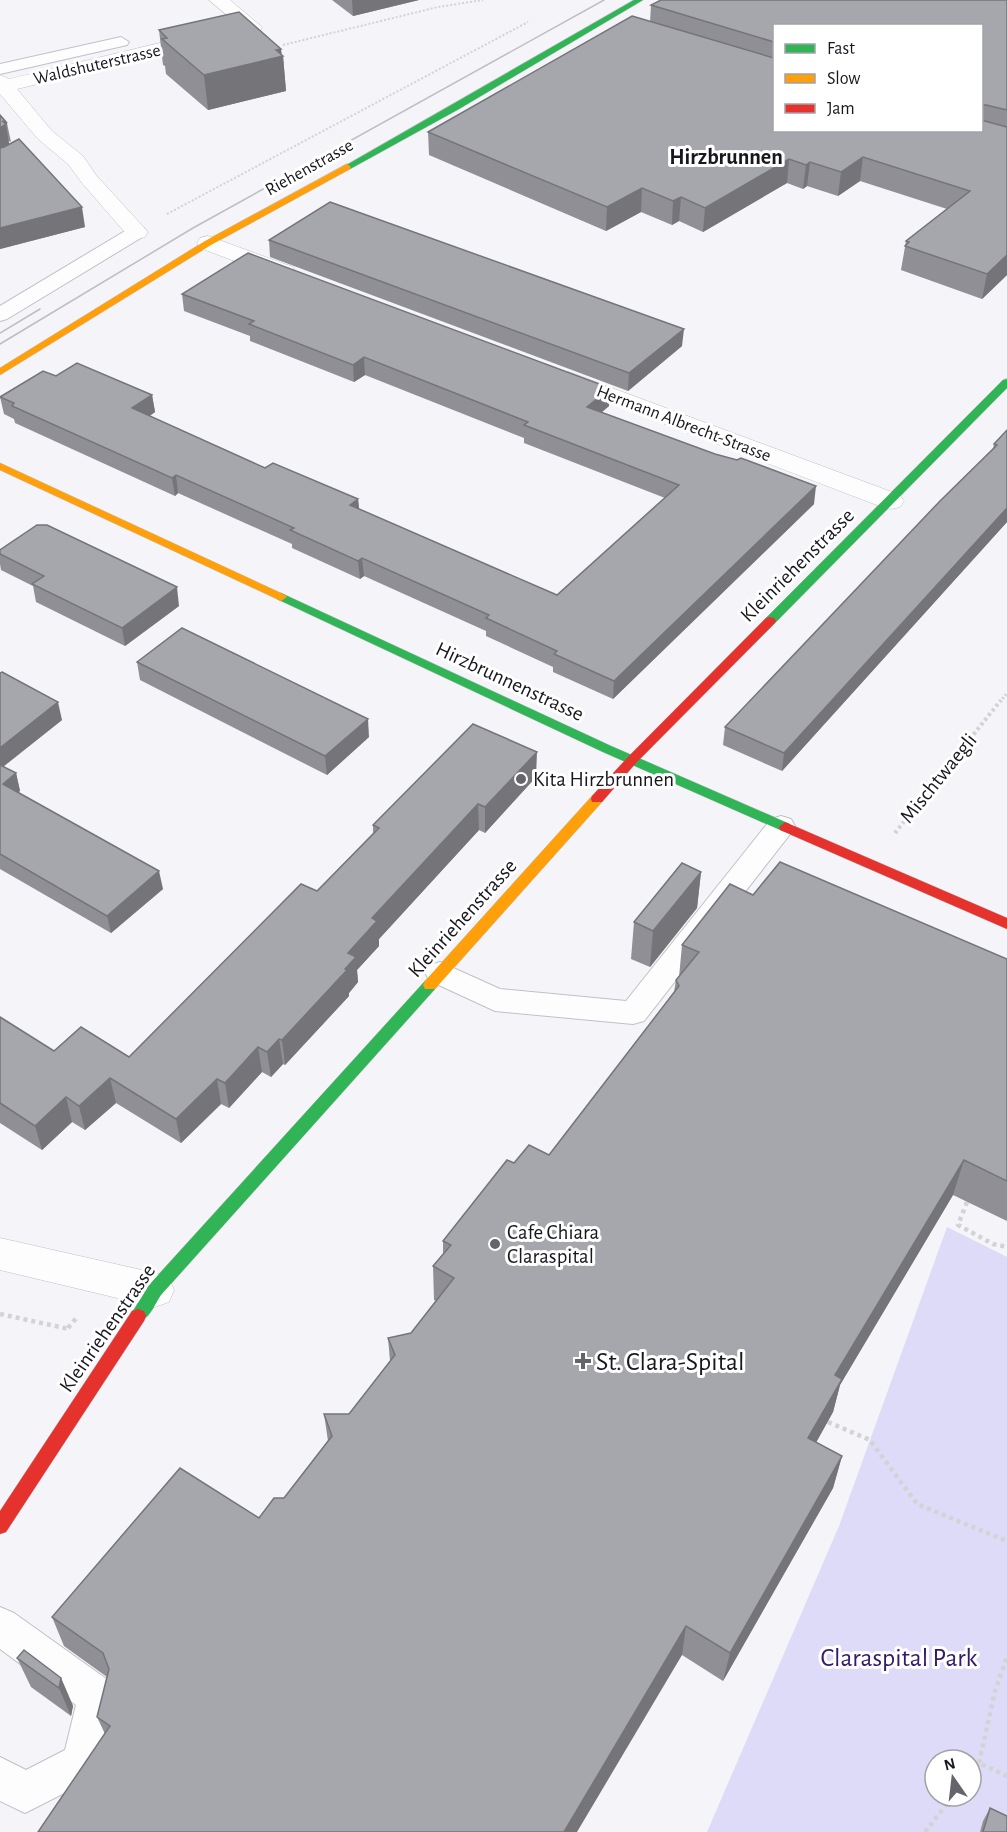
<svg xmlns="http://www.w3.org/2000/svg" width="1007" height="1832" viewBox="0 0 1007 1832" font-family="'Alegreya Sans',sans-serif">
  <rect width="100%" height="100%" fill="#f4f4f9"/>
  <path fill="#dedbf8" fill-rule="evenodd" d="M 947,1227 L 1007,1257 L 1007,1832 L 707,1832 L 839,1526 ZM 935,1760 L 971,1760 L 971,1796 L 935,1796 Z"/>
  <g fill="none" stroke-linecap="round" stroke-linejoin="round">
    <defs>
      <g id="lane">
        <path d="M 121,37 L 129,42 L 127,45 L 0,74 L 0,64 Z"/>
        <path d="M 137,226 L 144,228 L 147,232 L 144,236 L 7,319 L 0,321 L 0,306 L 130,228 Z"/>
        <path d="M 781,816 L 791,819 L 795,826 L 791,833 L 644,1021 L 633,1024 L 495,1011 L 430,981 L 425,973 L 430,965 L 440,962 L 500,989 L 626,1001 L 771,819 Z"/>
        <path d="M 0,1607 L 14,1613 L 112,1683 L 118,1697 L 102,1763 L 96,1777 L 25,1813 L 0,1801 L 0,1757 L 26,1770 L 65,1750 L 76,1705 L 0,1649 Z"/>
      </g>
      <g id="street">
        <path d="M 209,0 L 230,0 L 262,27 L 260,31 L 246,31 Z"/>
        <path d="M 206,32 L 213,34 L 215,38 L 213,42 L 17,89 L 52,131 L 83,156 L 96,175 L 148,232 L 145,237 L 137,239 L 129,237 L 82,183 L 68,164 L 38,139 L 0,94 L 0,75 L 9,79 Z"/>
        <path d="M 208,236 L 293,267 L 296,272 L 293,277 L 285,279 L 277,277 L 200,248 L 197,243 L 200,238 Z"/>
        <path d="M 569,372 L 900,495 L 904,501 L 900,507 L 891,509 L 882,507 L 560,384 L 557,379 L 560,374 Z"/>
        <path d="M 0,1238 L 155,1273 L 169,1278 L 174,1290 L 169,1302 L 155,1307 L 0,1270 Z"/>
      </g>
      <g id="fast">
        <path d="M 634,0 L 643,0 L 459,109 L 350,169 L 343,167 Z"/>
        <path d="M 1007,379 L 1007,388 L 774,624 L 766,624 L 764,621 L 766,618 L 1003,380 Z"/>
        <path d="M 281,593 L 611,746 L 790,824 L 791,827 L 785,832 L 780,830 L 603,752 L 277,599 L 275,597 Z"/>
        <path d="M 430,980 L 435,981 L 437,985 L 435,989 L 161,1295 C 154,1305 147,1326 132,1321 L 130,1316 L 149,1285 L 425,981 Z"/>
      </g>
      <g id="slow">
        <path d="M 347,164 L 351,167 L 350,169 L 211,245 L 0,375 L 0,368 L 205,241 Z"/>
        <path d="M 0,463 L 285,595 L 287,597 L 281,601 L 277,599 L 0,470 Z"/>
        <path d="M 597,795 L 602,796 L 603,799 L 602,802 L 435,989 L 425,989 L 423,985 L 425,981 L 592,796 Z"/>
      </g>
      <g id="jam">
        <path d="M 770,617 L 774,618 L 776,621 L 774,624 L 636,763 L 602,802 L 592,802 L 591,799 L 592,796 L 628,757 L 766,618 Z"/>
        <path d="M 785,822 L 1007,918 L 1007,929 L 780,830 L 779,827 Z"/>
        <path d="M 138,1309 L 144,1311 L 146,1316 L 144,1321 L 6,1532 L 0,1534 L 0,1511 L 132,1311 Z"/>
      </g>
    </defs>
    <use href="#lane" stroke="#c1c0c8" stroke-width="2"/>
    <use href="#street" stroke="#c1c0c8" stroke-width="1"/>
    <use href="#fast" stroke="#c1c0c8" stroke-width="1"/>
    <use href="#slow" stroke="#c1c0c8" stroke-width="1"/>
    <use href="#jam" stroke="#c1c0c8" stroke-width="1"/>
    <g stroke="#d3d3d5" stroke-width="2" stroke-dasharray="2 2" stroke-linecap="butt">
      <path d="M 283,45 L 438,7 L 483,0"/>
      <path d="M 167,214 L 528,22"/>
    </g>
    <path stroke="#d3d3d5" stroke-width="3" stroke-dasharray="2 2" stroke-linecap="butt" d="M 1000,702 L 1007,693"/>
    <path stroke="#d3d3d5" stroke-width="4" stroke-dasharray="3 3" stroke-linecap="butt" d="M 895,833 L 1001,700"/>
    <g stroke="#d3d3d5" stroke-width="4.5" stroke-dasharray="4 4" stroke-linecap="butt">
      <path d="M 967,1202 L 958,1225 L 993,1244 L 1007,1247"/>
      <path d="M 0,1314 L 69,1329"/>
      <path d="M 68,1328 L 78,1316"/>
      <path d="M 828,1422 L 870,1440 L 917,1504 L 1007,1541"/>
      <path d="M 979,1763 L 995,1691 L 1007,1657"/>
      <path d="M 971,1773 L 979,1763 L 1007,1776"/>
      <path d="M 925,1832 L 953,1796"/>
    </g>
    <use href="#lane" fill="#fdfdfe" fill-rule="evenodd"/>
    <use href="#street" fill="#fdfdfe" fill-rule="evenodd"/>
    <use href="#fast" fill="#30b455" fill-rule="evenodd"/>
    <use href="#slow" fill="#ff9f0a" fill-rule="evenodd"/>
    <use href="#jam" fill="#e5322d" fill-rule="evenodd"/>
    <g stroke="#bebec0" stroke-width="1.5">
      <path d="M 0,333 L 40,309"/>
      <path d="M 0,344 L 193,228 L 604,0"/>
    </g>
  </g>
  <g fill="#8f8f95" fill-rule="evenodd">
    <path d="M 332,0 L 419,0 L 353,16 Z"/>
    <path d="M 1007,0 L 1007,275 L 982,299 L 901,270 L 906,241 L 947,209 L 860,181 L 838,196 L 807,186 L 803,189 L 787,183 L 703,232 L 679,221 L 672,225 L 641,212 L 606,231 L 429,155 L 428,132 L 650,22 L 651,5 ZM 774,26 L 981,26 L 981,130 L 774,130 Z"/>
    <path d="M 159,30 L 282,55 L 283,56 L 286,91 L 208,110 L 166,74 L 165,66 L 163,65 Z"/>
    <path d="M 0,115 L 7,123 L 11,142 L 9,141 L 9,144 L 85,227 L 0,249 Z"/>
    <path d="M 269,240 L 682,346 L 628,391 L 270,257 Z"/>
    <path d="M 182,294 L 609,406 L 601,413 L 814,504 L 613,699 L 553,672 L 553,667 L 486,636 L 486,631 L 364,576 L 360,579 L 292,548 L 292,544 L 178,493 L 175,496 L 15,423 L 14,419 L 4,414 L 0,397 L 56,376 L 152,395 L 155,412 L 150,416 L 265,468 L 358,499 L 359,509 L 557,595 L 665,498 L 524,443 L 524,438 L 365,375 L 354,382 L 250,341 L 250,336 L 184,311 Z"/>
    <path d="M 1007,430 L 1007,522 L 782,771 L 723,745 L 725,727 L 993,449 L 994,444 Z"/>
    <path d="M 0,550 L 179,606 L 125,646 L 36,602 L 33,586 L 1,570 L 0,564 Z"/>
    <path d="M 137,662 L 369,737 L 327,775 L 140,680 Z"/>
    <path d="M 0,673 L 62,720 L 3,767 L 16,773 L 20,791 L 18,792 L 163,889 L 111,933 L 0,869 Z"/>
    <path d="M 536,777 L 485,833 L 479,830 L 379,939 L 379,946 L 357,970 L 358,982 L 349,993 L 349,996 L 285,1065 L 283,1064 L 271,1077 L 262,1072 L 229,1108 L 221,1104 L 181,1143 L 116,1103 L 85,1130 L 72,1122 L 42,1150 L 0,1123 L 0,1017 L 54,1051 L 129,1057 L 317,891 L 373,833 L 373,825 Z"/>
    <path d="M 701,872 L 697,908 L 650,967 L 631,959 L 634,922 Z"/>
    <path d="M 753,895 L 1007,959 L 1007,1221 L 953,1195 L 840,1385 L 833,1412 L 816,1442 L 842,1456 L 833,1488 L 723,1681 L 682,1655 L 105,1734 L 97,1717 L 107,1677 L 64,1646 L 52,1617 L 259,1518 L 284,1498 L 328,1441 L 324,1414 L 349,1414 L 390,1361 L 388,1338 L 411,1333 L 436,1301 L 434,1300 L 433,1266 L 443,1254 L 443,1241 L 514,1163 L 549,1155 L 674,992 L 676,980 L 679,977 L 682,945 Z"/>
    <path d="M 17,1658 L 61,1678 L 73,1706 L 71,1716 L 31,1687 Z"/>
    <path d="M 990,1808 L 1007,1832 L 980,1832 L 983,1821 Z"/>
  </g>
  <g fill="#747479">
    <path d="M 352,0 L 419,0 L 353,16 Z"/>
    <path d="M 281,49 L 282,56 L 283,56 L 286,91 L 208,110 L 204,75 Z"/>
    <path d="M 6,124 L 9,144 L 0,150 L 0,128 Z"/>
    <path d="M 863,157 L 860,181 L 838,196 L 841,172 Z"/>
    <path d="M 789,159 L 787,183 L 703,232 L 705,208 Z"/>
    <path d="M 810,162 L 807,186 L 803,189 L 806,165 Z"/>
    <path d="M 642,188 L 641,212 L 606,231 L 607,207 Z"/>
    <path d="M 681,197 L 679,221 L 672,225 L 673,201 Z"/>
    <path d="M 82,207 L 85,227 L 0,249 L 0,228 Z"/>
    <path d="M 1007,255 L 1007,275 L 982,299 L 987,274 Z"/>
    <path d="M 684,329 L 682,346 L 628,391 L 629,373 Z"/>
    <path d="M 364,357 L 365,375 L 354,382 L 353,365 Z"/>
    <path d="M 610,388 L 609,406 L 586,425 L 587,407 Z"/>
    <path d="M 152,395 L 155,412 L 135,425 L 132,408 Z"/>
    <path d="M 176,475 L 178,493 L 175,496 L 172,478 Z"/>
    <path d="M 816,486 L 814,504 L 613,699 L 614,681 Z"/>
    <path d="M 358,499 L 360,517 L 350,505 Z"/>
    <path d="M 1007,508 L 1007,522 L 782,771 L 784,753 Z"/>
    <path d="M 362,558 L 364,576 L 360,579 L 358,561 Z"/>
    <path d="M 177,587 L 179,606 L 125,646 L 122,628 Z"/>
    <path d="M 58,702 L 62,720 L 0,769 L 0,748 Z"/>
    <path d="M 368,719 L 369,737 L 327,775 L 325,756 Z"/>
    <path d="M 537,752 L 536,777 L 485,833 L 485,807 Z"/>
    <path d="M 16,773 L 20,791 L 7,801 L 3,784 Z"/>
    <path d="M 478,804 L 479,830 L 379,939 L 379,946 L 357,970 L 358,982 L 349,993 L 349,996 L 285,1065 L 282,1040 L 348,953 L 372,918 Z"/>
    <path d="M 159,871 L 163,889 L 111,933 L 107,916 Z"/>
    <path d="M 701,872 L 697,908 L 650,967 L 653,931 Z"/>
    <path d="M 279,1039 L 283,1064 L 271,1077 L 267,1052 Z"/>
    <path d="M 258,1047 L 262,1072 L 229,1108 L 225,1083 Z"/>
    <path d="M 110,1078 L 116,1103 L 85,1130 L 79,1106 Z"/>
    <path d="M 217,1079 L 221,1104 L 181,1143 L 176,1119 Z"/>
    <path d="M 66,1097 L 72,1122 L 42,1150 L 35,1126 Z"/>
    <path d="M 964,1160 L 953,1195 L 840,1385 L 833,1412 L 801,1470 L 808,1438 L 835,1375 Z"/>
    <path d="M 842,1456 L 833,1488 L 723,1681 L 730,1653 Z"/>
    <path d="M 686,1626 L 682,1655 L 577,1832 L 564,1832 Z"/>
    <path d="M 61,1678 L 73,1706 L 71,1716 L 59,1688 Z"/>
  </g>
  <g fill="#a6a6ad" stroke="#747479" stroke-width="1.5">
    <path d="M 661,0 L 1007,0 L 1007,110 L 986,105 L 981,105 L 981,26 L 774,26 L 774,42 L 651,5 Z"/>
    <path d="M 239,12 L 281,49 L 276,50 L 283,56 L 204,75 L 162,39 L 167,38 L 159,30 Z"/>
    <path d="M 632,16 L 774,58 L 774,130 L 981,130 L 981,120 L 1007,127 L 1007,255 L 987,274 L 905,246 L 909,242 L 906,241 L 970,191 L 863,157 L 841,172 L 810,162 L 806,165 L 789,159 L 705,208 L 681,197 L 673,201 L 642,188 L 607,207 L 428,132 Z"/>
    <path d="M 0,115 L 7,123 L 2,121 L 6,124 L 0,128 Z"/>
    <path d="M 19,139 L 82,207 L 0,228 L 0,148 L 4,147 Z"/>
    <path d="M 330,202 L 684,329 L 629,373 L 269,240 Z"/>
    <path d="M 248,253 L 610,388 L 587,407 L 715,454 L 737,460 L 741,458 L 816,486 L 614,681 L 554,654 L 557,651 L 486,618 L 489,615 L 362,558 L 358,561 L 290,530 L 294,528 L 176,475 L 172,478 L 12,406 L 14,403 L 0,397 L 43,371 L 56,376 L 77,363 L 152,395 L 132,408 L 265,468 L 273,463 L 358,499 L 350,505 L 557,595 L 679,485 L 524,425 L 528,422 L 364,357 L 353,365 L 249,324 L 254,321 L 182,294 Z"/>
    <path d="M 1007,430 L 1007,508 L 784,753 L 725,727 L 940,501 L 997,445 L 994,444 Z"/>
    <path d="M 37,525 L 47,525 L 177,587 L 122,628 L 32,584 L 44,576 L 0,554 L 0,550 Z"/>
    <path d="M 182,628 L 368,719 L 325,756 L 137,662 Z"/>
    <path d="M 2,672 L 58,702 L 0,748 L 0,673 Z"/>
    <path d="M 473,724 L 537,752 L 485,807 L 478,804 L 372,918 L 377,921 L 348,953 L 356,957 L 345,969 L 347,970 L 282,1040 L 279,1039 L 267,1052 L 258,1047 L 225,1083 L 217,1079 L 176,1119 L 110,1078 L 79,1106 L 66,1097 L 35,1126 L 0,1103 L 0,1017 L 54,1051 L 81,1027 L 129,1057 L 301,884 L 317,891 L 379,828 L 373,825 Z"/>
    <path d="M 0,765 L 16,773 L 3,784 L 159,871 L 107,916 L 0,854 Z"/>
    <path d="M 780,862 L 1007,959 L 1007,1181 L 964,1160 L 835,1375 L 842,1379 L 808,1438 L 842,1456 L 730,1653 L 686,1626 L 564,1832 L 38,1832 L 110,1726 L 97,1717 L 109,1669 L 103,1653 L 52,1617 L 180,1468 L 259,1518 L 274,1498 L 284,1498 L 332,1436 L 324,1414 L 349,1414 L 395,1355 L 388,1338 L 411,1333 L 454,1278 L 433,1266 L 451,1245 L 443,1241 L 507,1160 L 514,1163 L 529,1145 L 549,1155 L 679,986 L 676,980 L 699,952 L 682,945 L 730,884 L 753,895 Z"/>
    <path d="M 682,863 L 701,872 L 653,931 L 634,922 Z"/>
    <path d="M 24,1650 L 61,1678 L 59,1688 L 17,1658 Z"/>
    <path d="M 990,1808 L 1007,1816 L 1007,1832 L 983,1832 Z"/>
  </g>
  <g fill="#65646c" stroke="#fff" stroke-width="2">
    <circle cx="521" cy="779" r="6"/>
    <circle cx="495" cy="1244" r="6"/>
    <path d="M580 1352h6v6h6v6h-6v6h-6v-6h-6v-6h6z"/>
  </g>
  <g text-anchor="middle" stroke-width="6" stroke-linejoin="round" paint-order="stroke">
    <g font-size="18" fill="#181720" stroke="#fff">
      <text transform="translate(97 64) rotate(-13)" y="6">Waldshuterstrasse</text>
      <text transform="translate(309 167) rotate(-29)" y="6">Riehenstrasse</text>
      <text transform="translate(684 423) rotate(21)" y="6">Hermann Albrecht-Strasse</text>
    </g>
    <g font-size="21" fill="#181720" stroke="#fff">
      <text transform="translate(797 565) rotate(-45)" y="7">Kleinriehenstrasse</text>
      <text transform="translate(510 681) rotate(25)" y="7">Hirzbrunnenstrasse</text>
      <text transform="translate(938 778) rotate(-51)" y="7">Mischtwaegli</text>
      <text transform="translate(462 918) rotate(-48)" y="7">Kleinriehenstrasse</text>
      <text transform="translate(107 1328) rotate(-55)" y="7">Kleinriehenstrasse</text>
    </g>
    <g font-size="21" fill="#181720" stroke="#fff" text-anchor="start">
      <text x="533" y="786">Kita Hirzbrunnen</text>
      <text x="507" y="1239">Cafe Chiara<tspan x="507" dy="24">Claraspital</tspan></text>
    </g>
    <g font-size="22" font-weight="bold" fill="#181720" stroke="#fff">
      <text x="726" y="164">Hirzbrunnen</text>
    </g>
    <g font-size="26" fill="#181720" stroke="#fff" text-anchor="start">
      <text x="596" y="1370">St. Clara-Spital</text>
    </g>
    <g font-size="26" fill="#331a6d" stroke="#fff">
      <text x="899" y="1666">Claraspital Park</text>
    </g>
  </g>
  <rect x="773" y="24" width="210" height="108" fill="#ffffff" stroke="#a3a2a6" stroke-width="1.5"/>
  <rect x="785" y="44" width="30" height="9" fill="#30b455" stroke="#a3a2a6" stroke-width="1.5"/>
  <text x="827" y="54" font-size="18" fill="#181720">Fast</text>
  <rect x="785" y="74" width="30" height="9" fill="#ff9f0a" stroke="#a3a2a6" stroke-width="1.5"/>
  <text x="827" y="84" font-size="18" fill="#181720">Slow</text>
  <rect x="785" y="104" width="30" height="9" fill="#e5322d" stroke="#a3a2a6" stroke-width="1.5"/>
  <text x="827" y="114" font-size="18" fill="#181720">Jam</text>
  <g transform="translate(953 1778) rotate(346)"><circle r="28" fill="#ffffff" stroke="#a3a2a6" stroke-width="1.5"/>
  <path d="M0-4.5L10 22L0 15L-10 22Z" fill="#65646c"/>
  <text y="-9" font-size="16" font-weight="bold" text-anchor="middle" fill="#181720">N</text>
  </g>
</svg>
